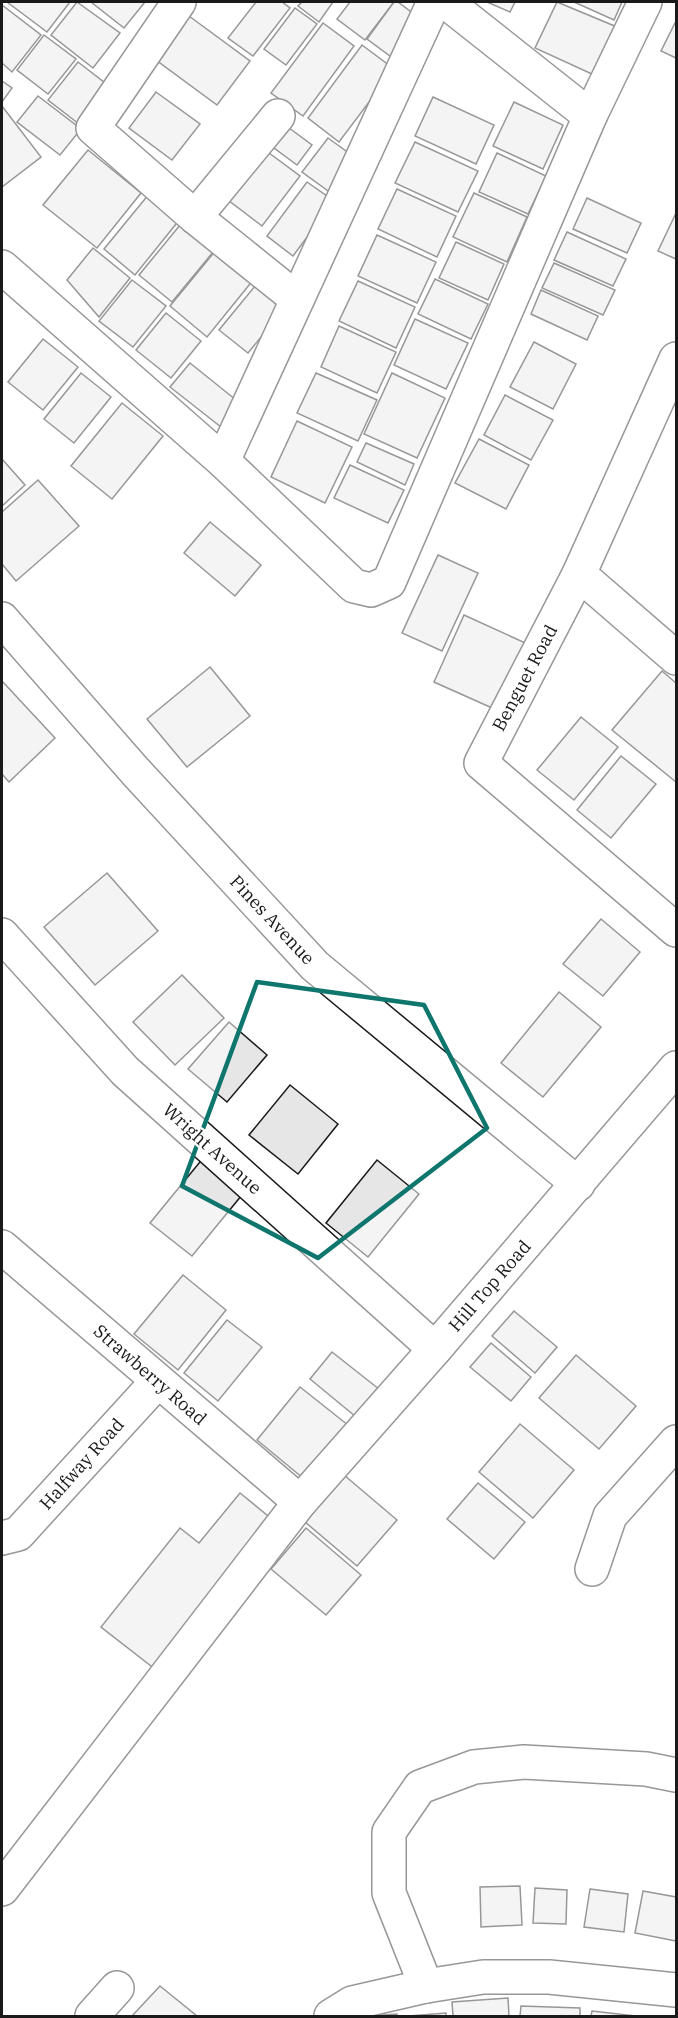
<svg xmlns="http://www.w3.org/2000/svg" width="678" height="2018" viewBox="0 0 678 2018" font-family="'IBM Plex Serif',serif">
  <rect width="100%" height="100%" fill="#fff"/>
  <g fill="#e6e6e6" stroke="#1a1a1a" stroke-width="1.5">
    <path d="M 7,2 L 70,2 L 47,32 Z"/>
    <path d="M 77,2 L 120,33 L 93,68 L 51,35 Z"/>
    <path d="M 91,2 L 145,2 L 124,28 Z"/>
    <path d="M 256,2 L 282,2 L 290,8 L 253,56 L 228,38 Z"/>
    <path d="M 302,2 L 333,2 L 319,22 L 298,6 Z"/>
    <path d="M 350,2 L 394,2 L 365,40 L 337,19 Z"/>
    <path d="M 394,2 L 398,2 L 423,21 L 394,59 L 367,39 Z"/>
    <path d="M 487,2 L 515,2 L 510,12 Z"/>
    <path d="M 557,2 L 617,27 L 594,75 L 535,48 Z"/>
    <path d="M 574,2 L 622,2 L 614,20 Z"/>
    <path d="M 2,5 L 41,35 L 12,72 L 2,63 Z"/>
    <path d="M 295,8 L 317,24 L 286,65 L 264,49 Z"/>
    <path d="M 189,16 L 250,61 L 217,105 L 156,60 Z"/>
    <path d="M 323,23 L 354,46 L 303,116 L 271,93 Z"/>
    <path d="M 675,23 L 676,24 L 676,58 L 661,51 Z"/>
    <path d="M 44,35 L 76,59 L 48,94 L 17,70 Z"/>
    <path d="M 362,45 L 394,69 L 339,142 L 308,118 Z"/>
    <path d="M 78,62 L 109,86 L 79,124 L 48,100 Z"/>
    <path d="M 2,81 L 12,88 L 2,102 Z"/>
    <path d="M 156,92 L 200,124 L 172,160 L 129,128 Z"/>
    <path d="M 38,96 L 81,129 L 60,155 L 17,122 Z"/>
    <path d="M 433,97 L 494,125 L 476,164 L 415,136 Z"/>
    <path d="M 514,102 L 563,125 L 543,169 L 493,146 Z"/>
    <path d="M 2,106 L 41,157 L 2,187 Z"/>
    <path d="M 285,125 L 312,145 L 297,165 L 270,145 Z"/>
    <path d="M 328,138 L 357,159 L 331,193 L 302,172 Z"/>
    <path d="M 415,142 L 478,171 L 458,212 L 395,183 Z"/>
    <path d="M 88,150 L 141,193 L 97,248 L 43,205 Z"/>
    <path d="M 265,150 L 300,176 L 262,226 L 228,200 Z"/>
    <path d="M 497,153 L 546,176 L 528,214 L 479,192 Z"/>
    <path d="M 307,182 L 334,201 L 293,256 L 267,236 Z"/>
    <path d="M 397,189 L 456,216 L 437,257 L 378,229 Z"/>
    <path d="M 474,193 L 527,217 L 507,262 L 453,237 Z"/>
    <path d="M 149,194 L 180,219 L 135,275 L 104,249 Z"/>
    <path d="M 587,198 L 641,223 L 627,253 L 573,229 Z"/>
    <path d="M 676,213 L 676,259 L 658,251 Z"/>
    <path d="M 185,219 L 218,246 L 172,302 L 139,275 Z"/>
    <path d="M 567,232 L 626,259 L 613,286 L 554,260 Z"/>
    <path d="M 377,235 L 436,262 L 417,303 L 358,276 Z"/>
    <path d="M 456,242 L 504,264 L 488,300 L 439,278 Z"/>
    <path d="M 221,244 L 258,274 L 207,337 L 170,306 Z"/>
    <path d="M 93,248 L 130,278 L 99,317 L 67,280 Z"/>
    <path d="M 554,263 L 615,290 L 603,315 L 542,288 Z"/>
    <path d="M 435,279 L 488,304 L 471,339 L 418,314 Z"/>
    <path d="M 132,280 L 166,306 L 133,347 L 99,321 Z"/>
    <path d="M 260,280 L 289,303 L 248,353 L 219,330 Z"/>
    <path d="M 358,281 L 415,307 L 396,348 L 339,321 Z"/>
    <path d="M 541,290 L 598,316 L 587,340 L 531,314 Z"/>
    <path d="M 166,313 L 201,341 L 171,378 L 136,350 Z"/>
    <path d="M 415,319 L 468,343 L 446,389 L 394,365 Z"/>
    <path d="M 339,326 L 396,352 L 377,393 L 321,367 Z"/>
    <path d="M 43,339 L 78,367 L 43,410 L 8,382 Z"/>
    <path d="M 534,342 L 576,364 L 553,409 L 510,387 Z"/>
    <path d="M 190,363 L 241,404 L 221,427 L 170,387 Z"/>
    <path d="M 81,373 L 111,397 L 74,443 L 44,419 Z"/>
    <path d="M 316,373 L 377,400 L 358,441 L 297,413 Z"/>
    <path d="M 392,373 L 445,398 L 417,458 L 364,434 Z"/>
    <path d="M 505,395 L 553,420 L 531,460 L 484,435 Z"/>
    <path d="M 122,403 L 163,436 L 112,499 L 71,466 Z"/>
    <path d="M 297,421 L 352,447 L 325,503 L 271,477 Z"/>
    <path d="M 479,439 L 529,465 L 506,509 L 455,483 Z"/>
    <path d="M 366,443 L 414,464 L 405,485 L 357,462 Z"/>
    <path d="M 2,459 L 25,485 L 2,506 Z"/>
    <path d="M 350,465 L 404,490 L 388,523 L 334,498 Z"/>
    <path d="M 38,480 L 79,526 L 16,581 L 2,564 L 2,512 Z"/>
    <path d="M 210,522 L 261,565 L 235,596 L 184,553 Z"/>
    <path d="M 438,555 L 478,573 L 442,651 L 402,633 Z"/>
    <path d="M 464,615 L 532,646 L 501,712 L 434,682 Z"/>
    <path d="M 210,667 L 250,716 L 187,767 L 147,719 Z"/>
    <path d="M 662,671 L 676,683 L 676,782 L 612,730 Z"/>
    <path d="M 2,681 L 55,738 L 9,782 L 2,774 Z"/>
    <path d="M 581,717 L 618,747 L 574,800 L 537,770 Z"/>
    <path d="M 621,756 L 656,784 L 611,838 L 577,810 Z"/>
    <path d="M 107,873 L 158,931 L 95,985 L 44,927 Z"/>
    <path d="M 601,919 L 640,952 L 603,996 L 563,964 Z"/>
    <path d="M 182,975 L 224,1018 L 175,1065 L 133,1022 Z"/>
    <path d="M 559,992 L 601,1027 L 543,1097 L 501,1063 Z"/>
    <path d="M 229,1022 L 267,1055 L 227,1102 L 188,1069 Z"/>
    <path d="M 290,1085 L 338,1124 L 298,1174 L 249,1135 Z"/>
    <path d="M 204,1157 L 246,1190 L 192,1256 L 150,1223 Z"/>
    <path d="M 377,1160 L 419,1194 L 368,1257 L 326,1223 Z"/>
    <path d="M 183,1275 L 226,1310 L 178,1370 L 134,1334 Z"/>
    <path d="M 514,1311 L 557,1347 L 535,1373 L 492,1336 Z"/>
    <path d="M 227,1320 L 262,1347 L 218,1401 L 184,1373 Z"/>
    <path d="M 491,1343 L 531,1377 L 511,1401 L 470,1367 Z"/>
    <path d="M 332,1352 L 384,1393 L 361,1421 L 310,1379 Z"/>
    <path d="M 576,1355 L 636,1406 L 599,1449 L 539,1398 Z"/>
    <path d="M 300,1387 L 353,1429 L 309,1483 L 257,1440 Z"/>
    <path d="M 520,1424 L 574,1470 L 533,1518 L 479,1472 Z"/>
    <path d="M 344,1475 L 397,1520 L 357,1566 L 305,1522 Z"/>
    <path d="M 478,1483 L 525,1522 L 494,1559 L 447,1519 Z"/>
    <path d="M 240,1493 L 278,1524 L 160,1673 L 101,1627 L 180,1528 L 199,1543 Z"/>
    <path d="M 306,1528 L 361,1575 L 326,1615 L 271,1569 Z"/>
    <path d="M 520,1886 L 522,1925 L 481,1927 L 480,1887 Z"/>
    <path d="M 535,1888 L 567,1890 L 566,1924 L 533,1923 Z"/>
    <path d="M 590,1889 L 628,1894 L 624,1932 L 584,1927 Z"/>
    <path d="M 643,1891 L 676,1897 L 676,1941 L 635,1933 Z"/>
    <path d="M 160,1986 L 197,2016 L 132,2016 Z"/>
    <path d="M 508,1998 L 509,2016 L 453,2016 L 452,2002 Z"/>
    <path d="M 521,2006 L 580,2008 L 580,2016 L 520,2016 Z"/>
    <path d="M 592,2011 L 636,2016 L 591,2016 Z"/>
    <path d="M 446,2013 L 446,2016 L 408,2016 Z"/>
    <path d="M 397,2014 L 397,2016 L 370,2016 Z"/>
  </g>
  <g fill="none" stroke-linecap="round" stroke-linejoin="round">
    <defs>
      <g id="minor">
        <path d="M 179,2 L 93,128 L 195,217 L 297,299"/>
        <path d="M 446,2 L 590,116"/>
        <path d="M 195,217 L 278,116"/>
        <path d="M 2,267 L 223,461 L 354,586 L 371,590 L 389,582 L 590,116 L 645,2"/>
        <path d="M 676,359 L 579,574 L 481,763 L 676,930"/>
        <path d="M 223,461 L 434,2"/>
        <path d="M 579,574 L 676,658"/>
        <path d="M 2,619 L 135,771 L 315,966 L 578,1184"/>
        <path d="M 2,935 L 125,1071 L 435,1349"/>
        <path d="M 2,1247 L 300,1502"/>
        <path d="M 2,1538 L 18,1534 L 157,1382"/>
        <path d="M 592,1569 L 610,1516 L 676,1442"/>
        <path d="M 2,1889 L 300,1502 L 435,1349 L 676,1068"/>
        <path d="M 426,1986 L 389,1893 L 389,1832 L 420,1787 L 474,1767 L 524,1762 L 646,1769 L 676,1775"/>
        <path d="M 92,2016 L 117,1988"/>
        <path d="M 331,2016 L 352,2003 L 426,1986 L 483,1977 L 549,1977 L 676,1990"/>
      </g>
    </defs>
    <use href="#minor" stroke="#1a1a1a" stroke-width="36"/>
    <use href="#minor" stroke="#fff" stroke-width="33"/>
  </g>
  <path d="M0 0H678V2018H0ZM 257,982 L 424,1005 L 487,1128 L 318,1258 L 182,1186 Z" fill="#fff" fill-opacity=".55" fill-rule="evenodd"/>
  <path fill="none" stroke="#0f766e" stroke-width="4.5" stroke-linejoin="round" d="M 257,982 L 424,1005 L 487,1128 L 318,1258 L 182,1186 Z"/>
  <g text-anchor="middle" stroke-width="4.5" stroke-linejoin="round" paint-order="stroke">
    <g font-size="18" fill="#1a1a1a" stroke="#fff">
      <text transform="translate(525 678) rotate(-62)" y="6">Benguet Road</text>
      <text transform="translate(272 920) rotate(47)" y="6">Pines Avenue</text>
      <text transform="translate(212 1149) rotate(42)" y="6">Wright Avenue</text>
      <text transform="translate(490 1286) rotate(-49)" y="6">Hill Top Road</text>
      <text transform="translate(150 1375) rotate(41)" y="6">Strawberry Road</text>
      <text transform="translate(82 1464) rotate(-48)" y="6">Halfway Road</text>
    </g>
  </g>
  <rect width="678" height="2018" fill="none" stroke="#1a1a1a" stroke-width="6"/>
</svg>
